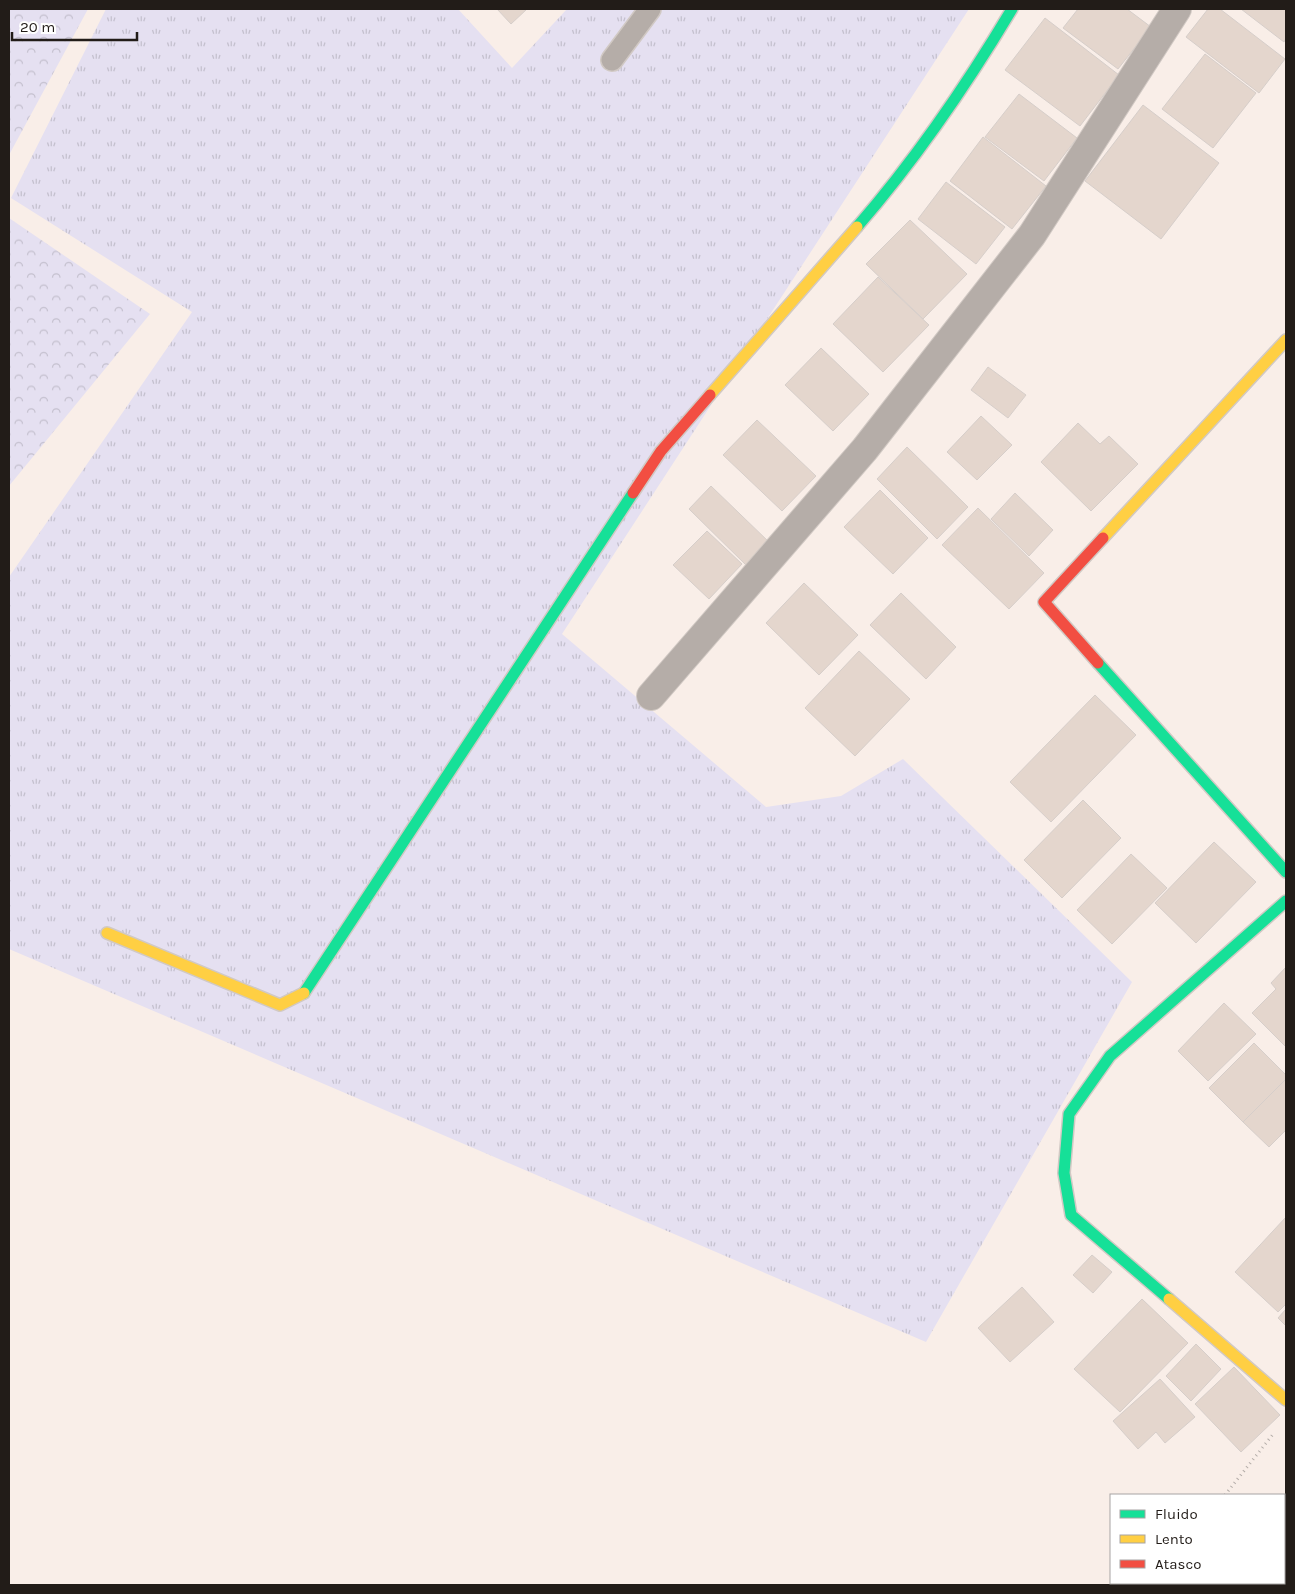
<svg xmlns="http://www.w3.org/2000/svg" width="1295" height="1594" viewBox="0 0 1295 1594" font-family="Karla,sans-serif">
  <defs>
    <pattern id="grass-tufts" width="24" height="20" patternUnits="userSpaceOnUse" patternTransform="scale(1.25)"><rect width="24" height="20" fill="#e5e0f1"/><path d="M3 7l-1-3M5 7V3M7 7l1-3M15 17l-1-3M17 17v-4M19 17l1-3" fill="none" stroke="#c4c0ce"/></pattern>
    <pattern id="forest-crowns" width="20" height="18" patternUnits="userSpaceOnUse" patternTransform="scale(1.25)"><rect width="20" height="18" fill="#e5e0f1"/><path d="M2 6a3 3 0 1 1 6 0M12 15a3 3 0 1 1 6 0" fill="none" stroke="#c4c0ce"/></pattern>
  </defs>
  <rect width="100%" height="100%" fill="#f9eee8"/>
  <path fill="url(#grass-tufts)" d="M 106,9 L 458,9 L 512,68 L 567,9 L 969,9 L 562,634 L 766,807 L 841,796 L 903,759 L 1132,982 L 926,1342 L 9,949 L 9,577 L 192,312 L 11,198 Z"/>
  <g fill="url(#forest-crowns)">
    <path d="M 9,9 L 88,9 L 9,155 Z"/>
    <path d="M 9,218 L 150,314 L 9,486 Z"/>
  </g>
  <g fill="#e4d6cd" stroke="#d6ceca">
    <path d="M 497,9 L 527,9 L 511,24 Z"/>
    <path d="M 1078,9 L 1127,9 L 1151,27 L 1118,69 L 1063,28 Z"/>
    <path d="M 1208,9 L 1220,9 L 1285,59 L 1259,93 L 1186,37 Z"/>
    <path d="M 1241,9 L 1286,9 L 1286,38 L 1284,42 Z"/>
    <path d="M 1045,18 L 1119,75 L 1080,126 L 1005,70 Z"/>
    <path d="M 1205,54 L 1256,93 L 1213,148 L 1162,109 Z"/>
    <path d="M 1019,94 L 1077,138 L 1044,181 L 985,137 Z"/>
    <path d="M 1143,105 L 1219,163 L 1161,239 L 1085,181 Z"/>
    <path d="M 983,137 L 1046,186 L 1012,229 L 950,181 Z"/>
    <path d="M 946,182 L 1005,227 L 976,264 L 918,219 Z"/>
    <path d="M 910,220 L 967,274 L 923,319 L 866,264 Z"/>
    <path d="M 878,277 L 929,325 L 883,372 L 833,324 Z"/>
    <path d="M 821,348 L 869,394 L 833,431 L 785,385 Z"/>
    <path d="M 988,367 L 1026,395 L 1008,418 L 971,390 Z"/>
    <path d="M 981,416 L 1012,445 L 977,480 L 947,452 Z"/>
    <path d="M 757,420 L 816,476 L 782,511 L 723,455 Z"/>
    <path d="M 1078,423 L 1100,444 L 1109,436 L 1138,464 L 1091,511 L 1041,462 Z"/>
    <path d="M 907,447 L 968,507 L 937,539 L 877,479 Z"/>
    <path d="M 711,486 L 770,543 L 747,566 L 689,509 Z"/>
    <path d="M 880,490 L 928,538 L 893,574 L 844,527 Z"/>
    <path d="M 1015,493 L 1053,530 L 1029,556 L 991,519 Z"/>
    <path d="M 978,508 L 1044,573 L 1009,609 L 942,545 Z"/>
    <path d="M 707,531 L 742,564 L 709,599 L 673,565 Z"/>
    <path d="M 804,583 L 858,635 L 819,675 L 766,623 Z"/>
    <path d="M 901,593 L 956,647 L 926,679 L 870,625 Z"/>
    <path d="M 859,651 L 910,699 L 855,756 L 805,708 Z"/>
    <path d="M 1095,695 L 1136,735 L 1051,822 L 1010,782 Z"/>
    <path d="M 1083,800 L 1121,838 L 1062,898 L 1024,860 Z"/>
    <path d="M 1214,842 L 1256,882 L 1196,943 L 1155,903 Z"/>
    <path d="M 1131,854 L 1167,888 L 1112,944 L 1077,910 Z"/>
    <path d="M 1286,967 L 1286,1047 L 1252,1013 L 1276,989 L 1271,983 Z"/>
    <path d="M 1224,1003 L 1256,1034 L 1208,1081 L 1178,1051 Z"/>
    <path d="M 1254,1043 L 1286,1075 L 1286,1079 L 1243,1122 L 1209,1088 Z"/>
    <path d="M 1286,1079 L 1286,1130 L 1269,1147 L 1243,1122 Z"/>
    <path d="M 1286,1217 L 1286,1304 L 1278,1312 L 1235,1272 Z"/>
    <path d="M 1092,1255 L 1112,1272 L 1093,1293 L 1073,1275 Z"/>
    <path d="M 1022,1287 L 1054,1322 L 1010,1362 L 978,1328 Z"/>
    <path d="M 1142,1299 L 1188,1343 L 1120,1412 L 1074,1369 Z"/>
    <path d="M 1286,1309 L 1286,1326 L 1278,1318 Z"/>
    <path d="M 1196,1344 L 1221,1369 L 1191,1401 L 1166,1376 Z"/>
    <path d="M 1234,1367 L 1280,1415 L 1241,1452 L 1195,1404 Z"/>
    <path d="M 1160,1379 L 1195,1417 L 1165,1443 L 1156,1432 L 1138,1449 L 1113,1421 Z"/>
  </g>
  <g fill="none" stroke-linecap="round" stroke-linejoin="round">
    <defs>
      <path id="lane" d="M 612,60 L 650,9"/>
      <path id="street" d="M 651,696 L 865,449 L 1032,235 L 1177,9"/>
      <g id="fast">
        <path d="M 857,227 C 916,159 966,86 1012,9"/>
        <path d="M 1098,663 L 1286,872"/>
        <path d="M 304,993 L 633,493"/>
        <path d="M 1169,1299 L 1071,1215 L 1064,1173 L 1069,1114 L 1110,1056 L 1286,901"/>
      </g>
      <g id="slow">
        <path d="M 710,395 L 857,227"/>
        <path d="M 1103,538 L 1286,340"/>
        <path d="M 107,933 L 280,1005 L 304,993"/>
        <path d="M 1169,1299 L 1286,1400"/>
      </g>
      <g id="jam">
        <path d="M 633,493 L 661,451 L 710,395"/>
        <path d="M 1098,663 L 1044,602 L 1103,538"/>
      </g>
    </defs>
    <use href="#lane" stroke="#d1c9c4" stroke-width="24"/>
    <use href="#street" stroke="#d1c9c4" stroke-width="30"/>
    <use href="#fast" stroke="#d1c9c4" stroke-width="14"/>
    <use href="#slow" stroke="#d1c9c4" stroke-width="14"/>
    <use href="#jam" stroke="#d1c9c4" stroke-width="14"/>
    <g stroke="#b4ada9" stroke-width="3" stroke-dasharray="1 4" stroke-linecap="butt">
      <path d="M 1225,1495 L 1274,1433"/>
      <path d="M 1153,1585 L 1155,1583"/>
    </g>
    <use href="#lane" stroke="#b5ada8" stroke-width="21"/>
    <use href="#street" stroke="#b5ada8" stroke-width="28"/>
    <use href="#fast" stroke="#16e098" stroke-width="11"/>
    <use href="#slow" stroke="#ffcf43" stroke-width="11"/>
    <use href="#jam" stroke="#f24e42" stroke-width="11"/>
  </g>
  <rect width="1295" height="1594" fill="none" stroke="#221c18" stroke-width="20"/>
  <rect x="1110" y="1494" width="175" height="90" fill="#ffffff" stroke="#a7a4a3"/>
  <rect x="1120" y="1510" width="25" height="8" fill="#16e098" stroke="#a7a4a3"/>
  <text x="1155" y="1519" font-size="15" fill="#221c18">Fluido</text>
  <rect x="1120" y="1535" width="25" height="8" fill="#ffcf43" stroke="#a7a4a3"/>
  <text x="1155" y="1544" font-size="15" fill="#221c18">Lento</text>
  <rect x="1120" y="1560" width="25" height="8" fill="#f24e42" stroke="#a7a4a3"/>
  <text x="1155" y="1569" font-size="15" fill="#221c18">Atasco</text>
  <path d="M12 32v8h125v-8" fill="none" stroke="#221c18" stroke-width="2.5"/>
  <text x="20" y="32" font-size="15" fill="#221c18" stroke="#ffffff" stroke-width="4" paint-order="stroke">20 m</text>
</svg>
